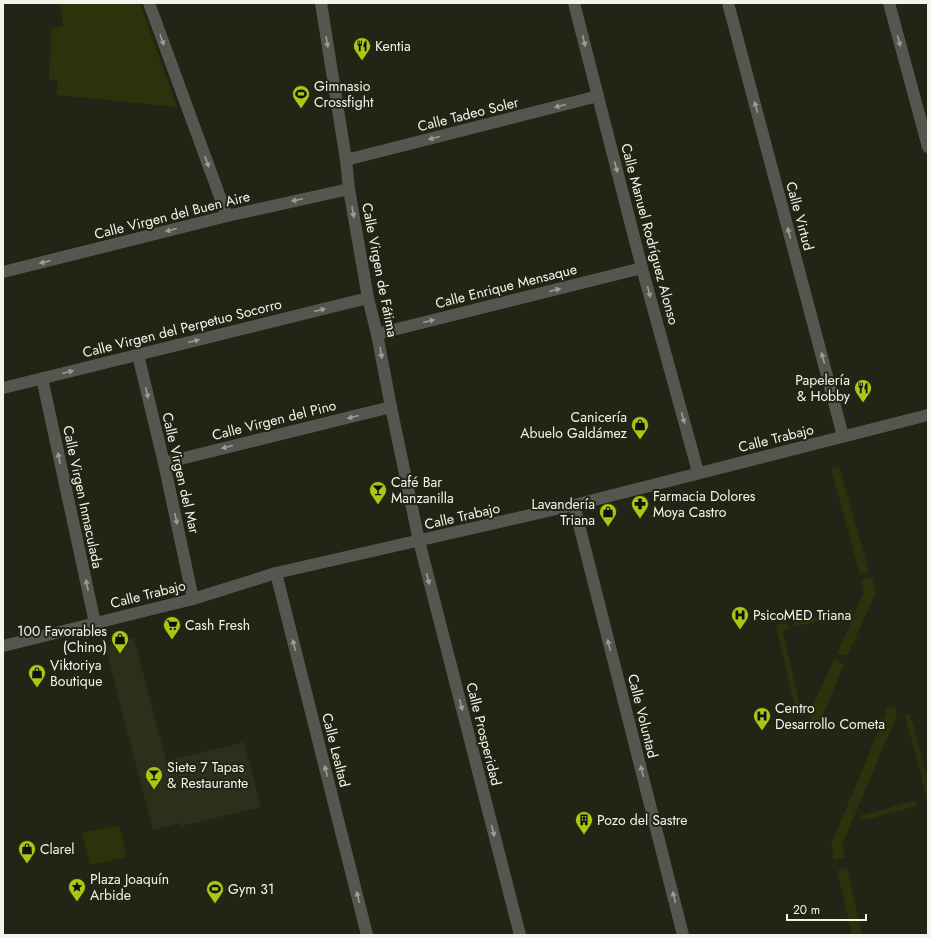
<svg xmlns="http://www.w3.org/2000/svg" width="931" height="938" viewBox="0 0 931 938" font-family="Jost,sans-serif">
  <rect width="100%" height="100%" fill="#212515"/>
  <path fill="#2b301a" d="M 134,638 L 166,761 L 244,742 L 261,807 L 181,826 L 180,823 L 153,830 L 105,646 Z"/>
  <g fill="#2b320c">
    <path d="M 60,3 L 140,3 L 177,107 L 56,95 L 58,80 L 49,79 L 51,28 L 63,26 Z"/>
    <path d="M 839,466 L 869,572 L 860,574 L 831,469 Z"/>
    <path d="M 872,577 L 876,593 L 847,656 L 837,653 L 864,592 L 861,579 Z"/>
    <path d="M 852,610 L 851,616 L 795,626 L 794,622 Z"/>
    <path d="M 788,623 L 789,629 L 783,632 L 802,715 L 797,716 L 776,625 Z"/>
    <path d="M 834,659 L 844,664 L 823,716 L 823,719 L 811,722 L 810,712 Z"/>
    <path d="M 895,706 L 897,715 L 842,845 L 845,857 L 834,860 L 831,844 L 886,714 L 885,709 Z"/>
    <path d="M 910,714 L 928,779 L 928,802 L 905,715 Z"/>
    <path d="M 916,800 L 917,806 L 861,821 L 860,816 Z"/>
    <path d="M 119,825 L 127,857 L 90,865 L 82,833 Z"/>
    <path d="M 847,867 L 862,935 L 852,935 L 837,871 Z"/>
  </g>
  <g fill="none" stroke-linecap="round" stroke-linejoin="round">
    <g stroke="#54574f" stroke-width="12">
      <path d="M 149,3 L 227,216"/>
      <path d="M 321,3 L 346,160 L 349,189 L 368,298 L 377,334 L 391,407 L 419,541 L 520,935"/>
      <path d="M 574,3 L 642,268 L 698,472"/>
      <path d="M 728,3 L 843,436"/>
      <path d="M 889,3 L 928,147"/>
      <path d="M 346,160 L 598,96"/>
      <path d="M 3,272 L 227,216 L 349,189"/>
      <path d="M 377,334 L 642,268"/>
      <path d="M 138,355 L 164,463 L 193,599"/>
      <path d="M 42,378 L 95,623"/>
      <path d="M 3,388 L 368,298"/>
      <path d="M 164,463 L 391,407"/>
      <path d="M 574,505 L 683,935"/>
      <path d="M 276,573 L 367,935"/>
      <path d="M 3,646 L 193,599 L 276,573 L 574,505 L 928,415"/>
    </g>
  </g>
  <defs><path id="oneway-solid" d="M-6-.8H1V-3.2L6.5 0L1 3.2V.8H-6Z"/></defs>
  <g fill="#9b9e95">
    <use href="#oneway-solid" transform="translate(162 40) rotate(70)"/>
    <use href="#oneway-solid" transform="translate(584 41) rotate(76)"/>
    <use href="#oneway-solid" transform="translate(899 41) rotate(75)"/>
    <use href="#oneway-solid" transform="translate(327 42) rotate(81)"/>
    <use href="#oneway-solid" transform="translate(560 106) rotate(166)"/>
    <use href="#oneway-solid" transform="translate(756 107) rotate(-105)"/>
    <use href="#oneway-solid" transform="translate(434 138) rotate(166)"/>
    <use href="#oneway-solid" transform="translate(207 162) rotate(70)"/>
    <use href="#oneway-solid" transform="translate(616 167) rotate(75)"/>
    <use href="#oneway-solid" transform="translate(297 200) rotate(168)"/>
    <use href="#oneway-solid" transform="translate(353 212) rotate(80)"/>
    <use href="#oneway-solid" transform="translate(171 230) rotate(166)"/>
    <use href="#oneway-solid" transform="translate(789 233) rotate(-105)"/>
    <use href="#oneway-solid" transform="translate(45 262) rotate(166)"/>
    <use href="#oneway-solid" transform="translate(555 290) rotate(-14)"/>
    <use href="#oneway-solid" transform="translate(649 292) rotate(75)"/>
    <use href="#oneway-solid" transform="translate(320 310) rotate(-14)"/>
    <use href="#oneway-solid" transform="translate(429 321) rotate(-14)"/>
    <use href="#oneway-solid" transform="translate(194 341) rotate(-14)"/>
    <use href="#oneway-solid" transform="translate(381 353) rotate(80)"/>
    <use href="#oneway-solid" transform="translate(823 358) rotate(-105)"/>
    <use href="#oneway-solid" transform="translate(68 372) rotate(-14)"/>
    <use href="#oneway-solid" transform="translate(147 393) rotate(76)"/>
    <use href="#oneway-solid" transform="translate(353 417) rotate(166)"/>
    <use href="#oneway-solid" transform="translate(683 418) rotate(75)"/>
    <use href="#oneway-solid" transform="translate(227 447) rotate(166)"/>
    <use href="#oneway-solid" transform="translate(59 458) rotate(-102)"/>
    <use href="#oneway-solid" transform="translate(176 519) rotate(78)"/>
    <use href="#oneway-solid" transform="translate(428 579) rotate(76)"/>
    <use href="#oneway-solid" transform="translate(87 585) rotate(-102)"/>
    <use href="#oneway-solid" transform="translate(294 645) rotate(-104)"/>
    <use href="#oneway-solid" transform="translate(609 645) rotate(-104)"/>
    <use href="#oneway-solid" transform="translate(461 705) rotate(76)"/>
    <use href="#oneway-solid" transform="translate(326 771) rotate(-104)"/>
    <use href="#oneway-solid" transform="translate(642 771) rotate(-104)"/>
    <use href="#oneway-solid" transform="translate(493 831) rotate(76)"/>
    <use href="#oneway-solid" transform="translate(358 897) rotate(-104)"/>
    <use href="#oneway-solid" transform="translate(674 897) rotate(-104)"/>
  </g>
  <defs>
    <symbol id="restaurant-pin" viewBox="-11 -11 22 30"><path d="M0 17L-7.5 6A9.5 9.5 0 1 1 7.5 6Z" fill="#acc612" stroke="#212515"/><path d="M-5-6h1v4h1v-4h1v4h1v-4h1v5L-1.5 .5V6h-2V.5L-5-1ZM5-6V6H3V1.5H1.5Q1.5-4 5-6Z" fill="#111"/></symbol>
    <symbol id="stadium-pin" viewBox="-11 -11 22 30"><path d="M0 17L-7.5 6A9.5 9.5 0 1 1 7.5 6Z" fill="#acc612" stroke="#212515"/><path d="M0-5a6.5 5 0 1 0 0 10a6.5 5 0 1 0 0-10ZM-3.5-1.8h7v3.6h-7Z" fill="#111"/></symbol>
    <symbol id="shop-pin" viewBox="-11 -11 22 30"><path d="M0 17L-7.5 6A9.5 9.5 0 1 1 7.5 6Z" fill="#acc612" stroke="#212515"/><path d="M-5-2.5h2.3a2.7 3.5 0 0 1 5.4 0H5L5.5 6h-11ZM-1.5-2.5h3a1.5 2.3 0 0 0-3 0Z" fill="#111"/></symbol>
    <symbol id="bar-pin" viewBox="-11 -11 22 30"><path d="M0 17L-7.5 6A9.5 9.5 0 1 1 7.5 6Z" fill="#acc612" stroke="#212515"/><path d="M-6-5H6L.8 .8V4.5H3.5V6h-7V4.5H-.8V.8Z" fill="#111"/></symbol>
    <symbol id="pharmacy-pin" viewBox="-11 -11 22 30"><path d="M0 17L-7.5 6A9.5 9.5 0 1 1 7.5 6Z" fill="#acc612" stroke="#212515"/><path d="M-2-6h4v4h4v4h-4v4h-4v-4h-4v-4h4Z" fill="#111"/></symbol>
    <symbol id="hospital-pin" viewBox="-11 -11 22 30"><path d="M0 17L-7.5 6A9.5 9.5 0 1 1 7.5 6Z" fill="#acc612" stroke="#212515"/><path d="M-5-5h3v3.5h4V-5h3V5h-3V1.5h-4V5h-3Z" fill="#111"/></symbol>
    <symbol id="supermarket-pin" viewBox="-11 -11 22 30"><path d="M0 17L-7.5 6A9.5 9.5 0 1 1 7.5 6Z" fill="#acc612" stroke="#212515"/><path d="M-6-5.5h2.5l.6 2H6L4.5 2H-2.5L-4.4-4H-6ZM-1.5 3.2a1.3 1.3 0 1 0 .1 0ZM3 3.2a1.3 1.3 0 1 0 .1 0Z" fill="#111"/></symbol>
    <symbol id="building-pin" viewBox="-11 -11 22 30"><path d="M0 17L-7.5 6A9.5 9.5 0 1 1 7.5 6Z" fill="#acc612" stroke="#212515"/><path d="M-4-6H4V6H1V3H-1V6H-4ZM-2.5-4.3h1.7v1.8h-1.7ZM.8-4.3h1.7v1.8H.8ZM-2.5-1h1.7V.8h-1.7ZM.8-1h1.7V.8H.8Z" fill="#111"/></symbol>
    <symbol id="sight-pin" viewBox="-11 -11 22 30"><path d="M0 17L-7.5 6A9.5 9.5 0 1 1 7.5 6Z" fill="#acc612" stroke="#212515"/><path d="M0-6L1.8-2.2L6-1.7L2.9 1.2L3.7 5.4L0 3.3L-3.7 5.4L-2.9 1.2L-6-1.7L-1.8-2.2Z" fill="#111"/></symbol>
  </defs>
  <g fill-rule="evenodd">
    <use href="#restaurant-pin" x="352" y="36" width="20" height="27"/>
    <use href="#stadium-pin" x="291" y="84" width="20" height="27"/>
    <use href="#restaurant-pin" x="853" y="378" width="20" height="27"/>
    <use href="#shop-pin" x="630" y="415" width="20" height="27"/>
    <use href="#bar-pin" x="368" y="480" width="20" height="27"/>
    <use href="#pharmacy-pin" x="630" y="494" width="20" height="27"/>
    <use href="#shop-pin" x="598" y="502" width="20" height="27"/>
    <use href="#hospital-pin" x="730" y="605" width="20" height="27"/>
    <use href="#supermarket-pin" x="162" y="615" width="20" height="27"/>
    <use href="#shop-pin" x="110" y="629" width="20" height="27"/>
    <use href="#shop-pin" x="27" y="663" width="20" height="27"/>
    <use href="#hospital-pin" x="752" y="706" width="20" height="27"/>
    <use href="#bar-pin" x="144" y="765" width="20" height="27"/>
    <use href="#building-pin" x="574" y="810" width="20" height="27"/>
    <use href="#shop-pin" x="17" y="839" width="20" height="27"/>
    <use href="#sight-pin" x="67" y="877" width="20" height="27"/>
    <use href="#stadium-pin" x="205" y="879" width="20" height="27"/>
  </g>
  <g text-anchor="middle" stroke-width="4" stroke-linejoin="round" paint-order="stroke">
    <g font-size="14" fill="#f2f5ea" stroke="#212515" text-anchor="start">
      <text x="375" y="51">Kentia</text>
      <text x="314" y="91">Gimnasio<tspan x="314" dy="16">Crossfight</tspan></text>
      <text x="850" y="385" text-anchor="end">Papelería<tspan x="850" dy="16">&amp; Hobby</tspan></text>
      <text x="627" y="422" text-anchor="end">Canicería<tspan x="627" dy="16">Abuelo Galdámez</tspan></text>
      <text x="391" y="487">Café Bar<tspan x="391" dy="16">Manzanilla</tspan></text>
      <text x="653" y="501">Farmacia Dolores<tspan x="653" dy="16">Moya Castro</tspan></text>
      <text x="595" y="509" text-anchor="end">Lavandería<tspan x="595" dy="16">Triana</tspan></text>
      <text x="753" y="620">PsicoMED Triana</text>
      <text x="185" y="630">Cash Fresh</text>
      <text x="107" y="636" text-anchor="end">100 Favorables<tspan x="107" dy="16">(Chino)</tspan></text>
      <text x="50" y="670">Viktoriya<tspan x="50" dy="16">Boutique</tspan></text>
      <text x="775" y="713">Centro<tspan x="775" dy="16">Desarrollo Cometa</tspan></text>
      <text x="167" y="772">Siete 7 Tapas<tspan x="167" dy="16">&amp; Restaurante</tspan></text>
      <text x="597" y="825">Pozo del Sastre</text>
      <text x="40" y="854">Clarel</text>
      <text x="90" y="884">Plaza Joaquín<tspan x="90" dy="16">Arbide</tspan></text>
      <text x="228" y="894">Gym 31</text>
    </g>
    <g font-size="14" fill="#f2f5ea" stroke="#212515">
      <text transform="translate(468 114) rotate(-14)" y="5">Calle Tadeo Soler</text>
      <text transform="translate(172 215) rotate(-14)" y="5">Calle Virgen del Buen Aire</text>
      <text transform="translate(800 216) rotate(75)" y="5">Calle Virtud</text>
      <text transform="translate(650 234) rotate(75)" y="5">Calle Manuel Rodríguez Alonso</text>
      <text transform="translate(380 270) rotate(79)" y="5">Calle Virgen de Fátima</text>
      <text transform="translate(506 286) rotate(-14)" y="5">Calle Enrique Mensaque</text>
      <text transform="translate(182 328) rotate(-14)" y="5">Calle Virgen del Perpetuo Socorro</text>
      <text transform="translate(274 420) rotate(-14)" y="5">Calle Virgen del Pino</text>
      <text transform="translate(776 438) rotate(-14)" y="5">Calle Trabajo</text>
      <text transform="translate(181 473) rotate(77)" y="5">Calle Virgen del Mar</text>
      <text transform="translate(83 497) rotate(78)" y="5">Calle Virgen Inmaculada</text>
      <text transform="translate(462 516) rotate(-13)" y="5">Calle Trabajo</text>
      <text transform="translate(148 594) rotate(-14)" y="5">Calle Trabajo</text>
      <text transform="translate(643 716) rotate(76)" y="5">Calle Voluntad</text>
      <text transform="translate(484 734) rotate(76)" y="5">Calle Prosperidad</text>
      <text transform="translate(336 750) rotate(76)" y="5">Calle Lealtad</text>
    </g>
  </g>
  <rect width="931" height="938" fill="none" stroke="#f2f5ea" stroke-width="8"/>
  <path d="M787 914v6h79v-6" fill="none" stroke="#f2f5ea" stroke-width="2"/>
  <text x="793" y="914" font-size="12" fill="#f2f5ea" stroke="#212515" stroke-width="3" paint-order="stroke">20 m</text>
</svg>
